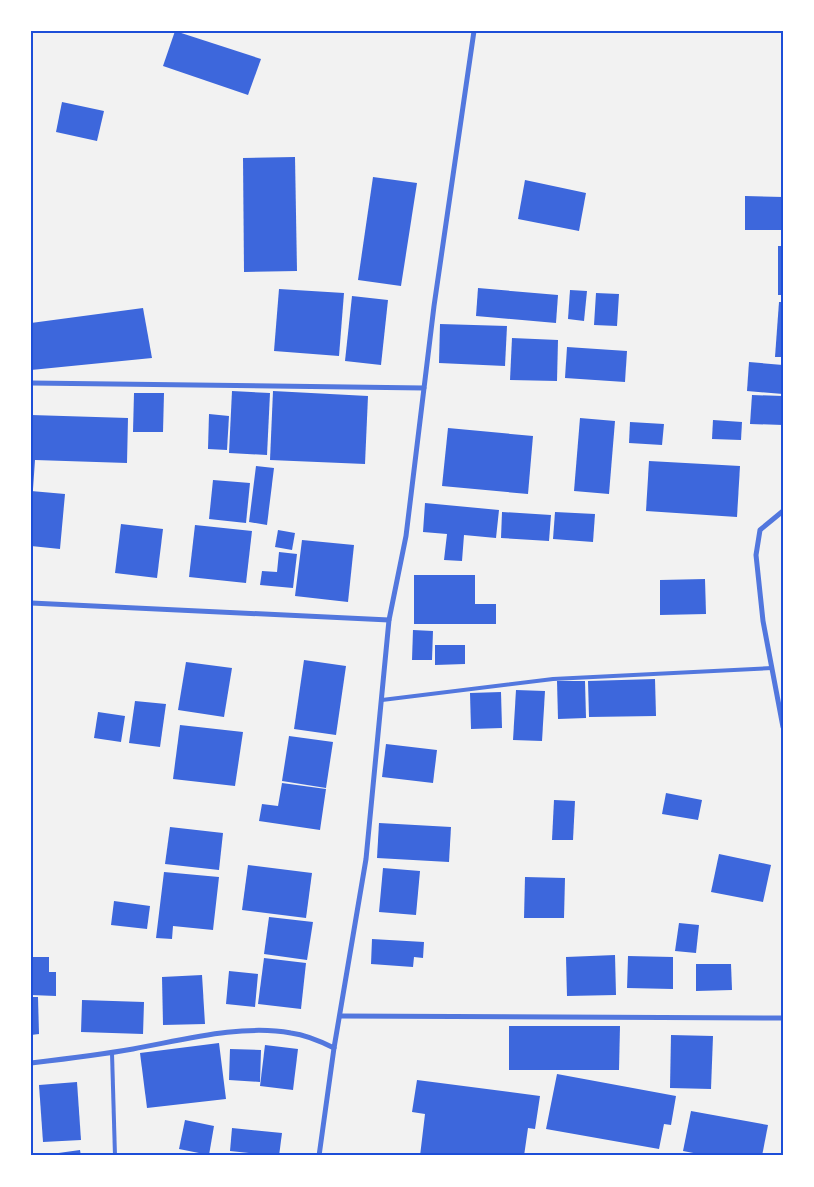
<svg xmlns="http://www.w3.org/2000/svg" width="814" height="1187" viewBox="0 0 814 1187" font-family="'PT Sans Narrow',sans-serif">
  <rect width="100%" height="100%" fill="#f2f2f2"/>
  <g fill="#3d67dc">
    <path d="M 175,31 L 261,59 L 248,95 L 163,66 Z"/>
    <path d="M 62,102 L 104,111 L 97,141 L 56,132 Z"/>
    <path d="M 295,157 L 297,271 L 244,272 L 243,158 Z"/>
    <path d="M 373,177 L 417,183 L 401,286 L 358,280 Z"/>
    <path d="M 525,180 L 586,193 L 579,231 L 518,219 Z"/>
    <path d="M 745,196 L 783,197 L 783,230 L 745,230 Z"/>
    <rect x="778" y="246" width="5" height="49"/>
    <path d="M 478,288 L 558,295 L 556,323 L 476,316 Z"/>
    <path d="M 279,289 L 344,293 L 339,356 L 274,351 Z"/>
    <path d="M 570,290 L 587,291 L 584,321 L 568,319 Z"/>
    <path d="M 596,293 L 619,294 L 617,326 L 594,325 Z"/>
    <path d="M 352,296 L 388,300 L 381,365 L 345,361 Z"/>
    <path d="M 779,302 L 783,302 L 783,357 L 775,357 Z"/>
    <path d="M 143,308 L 152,358 L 31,370 L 31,323 Z"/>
    <path d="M 440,324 L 507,326 L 505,366 L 439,363 Z"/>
    <path d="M 512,338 L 558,340 L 557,381 L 510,380 Z"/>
    <path d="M 567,347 L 627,351 L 625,382 L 565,378 Z"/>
    <path d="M 749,362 L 783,365 L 783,394 L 747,391 Z"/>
    <path d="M 232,391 L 270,393 L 267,455 L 229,453 Z"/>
    <path d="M 273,391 L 368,396 L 365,464 L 270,460 Z"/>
    <path d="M 134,393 L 164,393 L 163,432 L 133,432 Z"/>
    <path d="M 752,395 L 783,396 L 783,425 L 750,424 Z"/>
    <path d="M 209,414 L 229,416 L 227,450 L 208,449 Z"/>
    <path d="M 31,415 L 128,418 L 127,463 L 35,460 L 33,489 L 31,489 Z"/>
    <path d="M 580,418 L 615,421 L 609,494 L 574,491 Z"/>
    <path d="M 713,420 L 742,422 L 741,440 L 712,439 Z"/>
    <path d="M 630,422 L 664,424 L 662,445 L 629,443 Z"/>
    <path d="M 448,428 L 533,436 L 528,494 L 442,486 Z"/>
    <path d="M 649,461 L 740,466 L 737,517 L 646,511 Z"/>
    <path d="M 256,466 L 274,468 L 267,525 L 249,522 Z"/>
    <path d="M 213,480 L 250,483 L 246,523 L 209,519 Z"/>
    <path d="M 31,491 L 65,494 L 60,549 L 31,546 Z"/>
    <path d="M 425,503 L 499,510 L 496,538 L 464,535 L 462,561 L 444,560 L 447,534 L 423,532 Z"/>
    <path d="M 502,512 L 551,515 L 549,541 L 501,538 Z"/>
    <path d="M 555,512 L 595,514 L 593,542 L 553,539 Z"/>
    <path d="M 121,524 L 163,529 L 157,578 L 115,573 Z"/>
    <path d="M 195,525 L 252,531 L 246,583 L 189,577 Z"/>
    <path d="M 278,530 L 295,533 L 292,550 L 275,547 Z"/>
    <path d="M 302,540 L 354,545 L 348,602 L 295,596 Z"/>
    <path d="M 279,552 L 297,554 L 293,588 L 260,585 L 262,571 L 277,572 Z"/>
    <path d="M 414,575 L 475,575 L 475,604 L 496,604 L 496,624 L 414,624 Z"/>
    <path d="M 705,579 L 706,614 L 660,615 L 660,580 Z"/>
    <path d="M 413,630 L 433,631 L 432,660 L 412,660 Z"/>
    <path d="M 435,645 L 465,645 L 465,664 L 435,665 Z"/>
    <path d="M 304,660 L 346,666 L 336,735 L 294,729 Z"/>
    <path d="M 186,662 L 232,668 L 224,717 L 178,710 Z"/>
    <path d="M 655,679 L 656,716 L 589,717 L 588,681 Z"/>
    <path d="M 557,681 L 585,681 L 586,718 L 558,719 Z"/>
    <path d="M 516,690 L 545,691 L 542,741 L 513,740 Z"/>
    <path d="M 501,692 L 502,728 L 471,729 L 470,693 Z"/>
    <path d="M 135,701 L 166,704 L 160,747 L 129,743 Z"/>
    <path d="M 98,712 L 125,716 L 121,742 L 94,738 Z"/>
    <path d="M 180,725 L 243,732 L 235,786 L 173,779 Z"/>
    <path d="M 289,736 L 333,742 L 326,788 L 282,781 Z"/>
    <path d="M 386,744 L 437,750 L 433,783 L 382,777 Z"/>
    <path d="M 282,783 L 326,789 L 320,830 L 259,821 L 262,804 L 278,806 Z"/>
    <path d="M 666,793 L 702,800 L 698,820 L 662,814 Z"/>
    <path d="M 554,800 L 575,801 L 573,840 L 552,840 Z"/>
    <path d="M 379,823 L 451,827 L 449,862 L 377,858 Z"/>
    <path d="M 170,827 L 223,833 L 219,870 L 165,864 Z"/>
    <path d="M 719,854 L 771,865 L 763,902 L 711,892 Z"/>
    <path d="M 248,865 L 312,873 L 306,918 L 242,910 Z"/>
    <path d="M 383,868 L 420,871 L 416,915 L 379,912 Z"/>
    <path d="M 164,872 L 219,877 L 213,930 L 173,926 L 172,939 L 156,938 Z"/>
    <path d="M 525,877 L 565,878 L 564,918 L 524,918 Z"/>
    <path d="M 114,901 L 150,906 L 147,929 L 111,925 Z"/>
    <path d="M 269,917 L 313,922 L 307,960 L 264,954 Z"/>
    <path d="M 679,923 L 699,925 L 696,953 L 675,951 Z"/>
    <path d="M 372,939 L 424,942 L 423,958 L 414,957 L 413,967 L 371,964 Z"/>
    <path d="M 615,955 L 616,995 L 567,996 L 566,957 Z"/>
    <path d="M 628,956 L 673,957 L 673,989 L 627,988 Z"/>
    <path d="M 31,957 L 49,957 L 49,972 L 56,972 L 56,996 L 31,995 Z"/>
    <path d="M 264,958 L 306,963 L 301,1009 L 258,1004 Z"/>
    <path d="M 696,964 L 731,964 L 732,990 L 696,991 Z"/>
    <path d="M 229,971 L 258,974 L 255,1007 L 226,1004 Z"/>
    <path d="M 202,975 L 205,1024 L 163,1025 L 162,977 Z"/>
    <path d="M 31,997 L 38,997 L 39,1034 L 31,1035 Z"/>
    <path d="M 82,1000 L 144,1002 L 143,1034 L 81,1032 Z"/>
    <path d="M 509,1026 L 620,1026 L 619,1070 L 509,1070 Z"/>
    <path d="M 671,1035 L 713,1036 L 711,1089 L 670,1088 Z"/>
    <path d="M 219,1043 L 226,1099 L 147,1108 L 140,1053 Z"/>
    <path d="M 265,1045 L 298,1049 L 293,1090 L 260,1086 Z"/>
    <path d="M 230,1049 L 261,1050 L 260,1082 L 229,1080 Z"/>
    <path d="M 557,1074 L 676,1096 L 671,1125 L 664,1124 L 659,1149 L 546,1129 Z"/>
    <path d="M 417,1080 L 540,1096 L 535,1129 L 528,1128 L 524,1156 L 420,1156 L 425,1114 L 412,1112 Z"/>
    <path d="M 77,1082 L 81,1140 L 43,1142 L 39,1085 Z"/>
    <path d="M 691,1111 L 768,1125 L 762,1156 L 709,1156 L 683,1151 Z"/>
    <path d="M 185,1120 L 214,1126 L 209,1155 L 179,1149 Z"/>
    <path d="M 232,1128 L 282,1133 L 279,1156 L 230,1151 Z"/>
    <path d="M 80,1150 L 81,1156 L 44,1156 L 44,1155 Z"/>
  </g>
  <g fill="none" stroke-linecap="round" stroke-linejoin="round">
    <g stroke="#5277de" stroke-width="4">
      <path d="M 382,700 L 553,679 L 772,668"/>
      <path d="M 112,1053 L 115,1156"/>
    </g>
    <g stroke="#5277de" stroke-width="5">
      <path d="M 31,383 L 424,388"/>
      <path d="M 783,511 L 760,530 L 756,555 L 763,621 L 783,727"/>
      <path d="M 31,603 L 389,620"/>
      <path d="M 340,1016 L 783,1018"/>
      <path d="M 31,1063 C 65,1059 99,1055 133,1049 C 183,1040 241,1024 291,1033 C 307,1035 320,1041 334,1048"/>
      <path d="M 319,1156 L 334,1048 L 366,859 L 389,620 L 406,536 L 434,306 L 474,31"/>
    </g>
  </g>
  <rect width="814" height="1187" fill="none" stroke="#ffffff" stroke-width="65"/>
  <rect x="32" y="32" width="750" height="1122" fill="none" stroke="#1d4ed8" stroke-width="2"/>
</svg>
